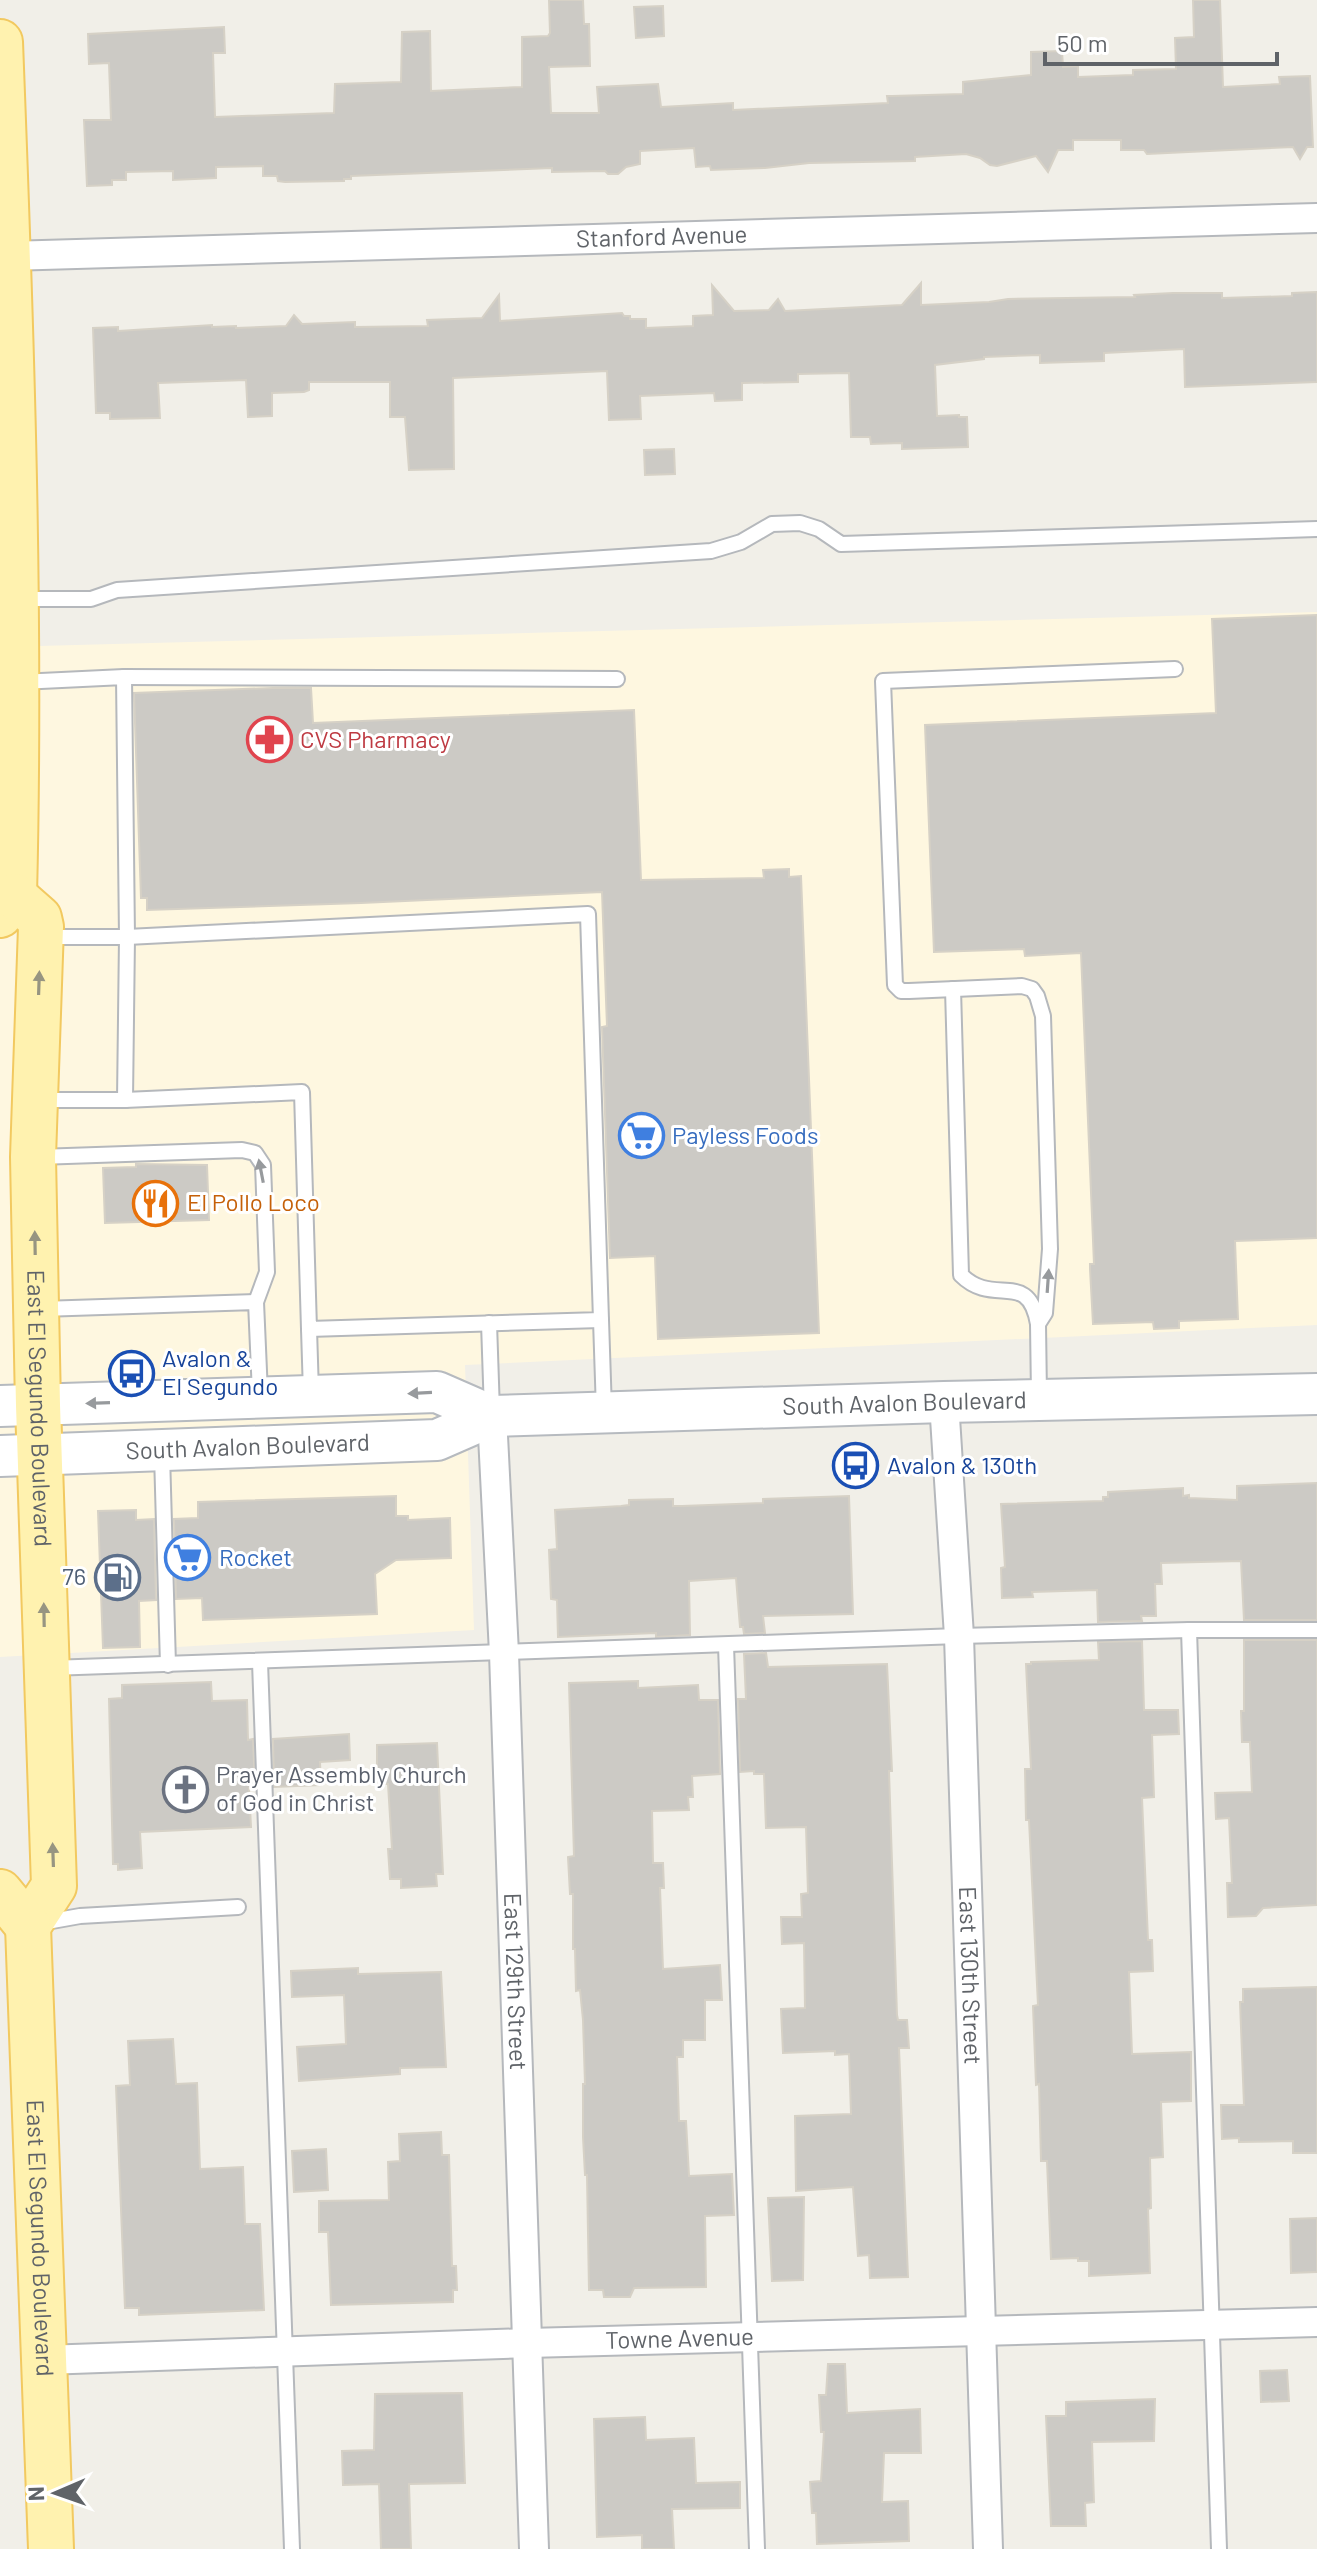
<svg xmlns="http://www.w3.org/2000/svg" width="1317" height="2549" viewBox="0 0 1317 2549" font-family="Barlow,sans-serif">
  <rect width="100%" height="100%" fill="#f1efe8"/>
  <path fill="#fef7e0" d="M 1317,612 L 1317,1325 L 465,1365 L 474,1630 L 0,1657 L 0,647 Z"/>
  <g fill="#cccac5" stroke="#d6d1c6" stroke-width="2">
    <path d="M 549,0 L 583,0 L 584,24 L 589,24 L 590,66 L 549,67 L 551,113 L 599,113 L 597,87 L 658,84 L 661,107 L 733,103 L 733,110 L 888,103 L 887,96 L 892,96 L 963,94 L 963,82 L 1031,75 L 1031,52 L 1062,51 L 1063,67 L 1078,66 L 1078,77 L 1133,75 L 1133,70 L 1176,69 L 1175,38 L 1194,37 L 1193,0 L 1220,0 L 1223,87 L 1280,84 L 1279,77 L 1310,76 L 1313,147 L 1307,147 L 1300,159 L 1293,147 L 1147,154 L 1144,150 L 1121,150 L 1121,140 L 1073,140 L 1073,150 L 1058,150 L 1048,172 L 1036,156 L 997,166 L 990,165 L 980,158 L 966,154 L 915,157 L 915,161 L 809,163 L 765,168 L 711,170 L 710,166 L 696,167 L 694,148 L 640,151 L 640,164 L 626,167 L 618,174 L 608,174 L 605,171 L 552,172 L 552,168 L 351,176 L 351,179 L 344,179 L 344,181 L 285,182 L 278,181 L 277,176 L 263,176 L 263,166 L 216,167 L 216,178 L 173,180 L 173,171 L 126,172 L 126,180 L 112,180 L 112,185 L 87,186 L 84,120 L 111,120 L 109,63 L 89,64 L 88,34 L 224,27 L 225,53 L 213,53 L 215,117 L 334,113 L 335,84 L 401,82 L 402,32 L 430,31 L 431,91 L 522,87 L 522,37 L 548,36 L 550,33 Z"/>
    <path d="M 663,6 L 664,36 L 636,38 L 634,7 Z"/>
    <path d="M 921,283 L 921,305 L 989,302 L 1008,299 L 1135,297 L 1134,295 L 1173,293 L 1222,293 L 1222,298 L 1292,296 L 1292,293 L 1317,292 L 1317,382 L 1185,387 L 1184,349 L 1104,353 L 1104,361 L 1040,363 L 1040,355 L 984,357 L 984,359 L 935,365 L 937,416 L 959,415 L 959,417 L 967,417 L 968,447 L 902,449 L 902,443 L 871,444 L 870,437 L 851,437 L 849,373 L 798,374 L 798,382 L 742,383 L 742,400 L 715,401 L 714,393 L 640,396 L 641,419 L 609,420 L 607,371 L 453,378 L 454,469 L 409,470 L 405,417 L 390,417 L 390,382 L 309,382 L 309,390 L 304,392 L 272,393 L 272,416 L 248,417 L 246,380 L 158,383 L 160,418 L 110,419 L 110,413 L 96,413 L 93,328 L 118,327 L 118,331 L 212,325 L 212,327 L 236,326 L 236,328 L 286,326 L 294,315 L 302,324 L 355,322 L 355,327 L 428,326 L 427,320 L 482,318 L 499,295 L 500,321 L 622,313 L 624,316 L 630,316 L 630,319 L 646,319 L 646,328 L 693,326 L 693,316 L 713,315 L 712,285 L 734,311 L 769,310 L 778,299 L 785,311 L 902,305 Z"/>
    <path d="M 674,449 L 675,474 L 645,475 L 644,450 Z"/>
    <path d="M 1317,615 L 1317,1238 L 1235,1241 L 1238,1319 L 1179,1321 L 1179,1328 L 1154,1329 L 1153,1322 L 1093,1324 L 1090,1269 L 1090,1264 L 1094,1264 L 1081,953 L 1025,956 L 1024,949 L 934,952 L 925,725 L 1216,713 L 1212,619 Z"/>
    <path d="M 273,688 L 311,688 L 313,723 L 634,710 L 641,880 L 764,878 L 763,870 L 789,869 L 789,877 L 801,876 L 819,1333 L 658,1339 L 655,1256 L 610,1258 L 602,1027 L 607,1026 L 602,892 L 361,903 L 147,910 L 147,898 L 141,898 L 134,693 Z"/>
    <path d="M 136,1164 L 207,1165 L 209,1220 L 105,1223 L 103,1168 L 136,1167 Z"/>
    <path d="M 1317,1483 L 1317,1620 L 1244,1620 L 1241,1561 L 1161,1563 L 1162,1584 L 1155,1584 L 1156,1616 L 1141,1616 L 1142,1621 L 1098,1622 L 1097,1590 L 1032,1592 L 1033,1597 L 1002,1598 L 1001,1568 L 1005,1567 L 1001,1504 L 1103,1501 L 1103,1497 L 1108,1497 L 1108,1492 L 1183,1488 L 1183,1496 L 1189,1495 L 1189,1498 L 1237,1500 L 1237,1486 Z"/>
    <path d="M 396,1496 L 396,1516 L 408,1516 L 408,1520 L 450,1518 L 451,1558 L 396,1560 L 375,1574 L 377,1614 L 203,1620 L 202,1598 L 176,1599 L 174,1519 L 198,1518 L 198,1502 Z"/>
    <path d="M 849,1496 L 853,1614 L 763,1616 L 765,1633 L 744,1634 L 743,1627 L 740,1627 L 736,1578 L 689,1581 L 690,1635 L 656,1637 L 656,1633 L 558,1637 L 557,1600 L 551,1599 L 549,1550 L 557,1549 L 555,1510 L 621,1506 L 629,1505 L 629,1500 L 673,1499 L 673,1506 L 682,1506 L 763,1503 L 763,1499 Z"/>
    <path d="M 136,1510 L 136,1520 L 154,1519 L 156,1600 L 139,1601 L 140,1647 L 103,1648 L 98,1511 Z"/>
    <path d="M 1244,1640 L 1317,1640 L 1317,1905 L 1263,1908 L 1256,1916 L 1228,1917 L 1227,1883 L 1232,1883 L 1229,1818 L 1216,1819 L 1215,1793 L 1252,1792 L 1250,1742 L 1242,1742 L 1241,1711 L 1244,1711 Z"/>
    <path d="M 1142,1641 L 1144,1710 L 1178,1710 L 1179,1734 L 1152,1735 L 1154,1797 L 1142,1798 L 1148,1940 L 1152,1940 L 1153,1971 L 1129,1972 L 1132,2054 L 1191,2052 L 1191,2101 L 1161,2102 L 1163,2157 L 1150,2158 L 1151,2208 L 1148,2209 L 1150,2273 L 1089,2276 L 1089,2261 L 1078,2261 L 1078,2258 L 1051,2259 L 1047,2161 L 1041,2161 L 1039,2084 L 1036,2085 L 1033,2006 L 1038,2005 L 1029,1820 L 1026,1820 L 1025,1769 L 1031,1769 L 1026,1664 L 1031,1664 L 1031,1662 L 1099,1660 L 1098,1642 Z"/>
    <path d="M 766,1653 L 768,1667 L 887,1664 L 892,1771 L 889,1771 L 897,2015 L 898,2020 L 907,2020 L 909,2048 L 899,2048 L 908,2277 L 870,2278 L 869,2255 L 858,2256 L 853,2187 L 796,2191 L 795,2116 L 851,2114 L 849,2054 L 835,2055 L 835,2051 L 783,2053 L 781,2009 L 805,2008 L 804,1943 L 782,1944 L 781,1917 L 802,1917 L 801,1894 L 808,1893 L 806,1827 L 766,1828 L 764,1774 L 754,1774 L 754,1771 L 740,1772 L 738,1699 L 746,1699 L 744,1654 Z"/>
    <path d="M 638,1681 L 638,1688 L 698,1685 L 699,1700 L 718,1700 L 720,1774 L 692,1776 L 693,1797 L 688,1797 L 689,1810 L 652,1811 L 653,1863 L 663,1863 L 664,1888 L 660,1888 L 663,1969 L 720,1965 L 722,2000 L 705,2000 L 705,2040 L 683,2040 L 683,2057 L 677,2057 L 679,2121 L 686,2121 L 689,2176 L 732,2174 L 734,2215 L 705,2216 L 706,2287 L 634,2288 L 630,2297 L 604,2297 L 603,2290 L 589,2290 L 587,2175 L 585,2175 L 583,2137 L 583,2084 L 585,2084 L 583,2020 L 580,1990 L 576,1991 L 575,1949 L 573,1949 L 573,1894 L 570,1894 L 568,1857 L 574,1856 L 569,1683 Z"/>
    <path d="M 211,1682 L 212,1701 L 247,1700 L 248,1740 L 253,1739 L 255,1787 L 249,1788 L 251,1827 L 140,1832 L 142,1868 L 118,1870 L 118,1864 L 113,1864 L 109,1699 L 122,1698 L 122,1685 Z"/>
    <path d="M 349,1734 L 350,1760 L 320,1762 L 321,1785 L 274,1787 L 273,1739 Z"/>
    <path d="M 437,1743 L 443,1874 L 436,1874 L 437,1886 L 401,1888 L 401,1879 L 390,1879 L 388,1849 L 392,1849 L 388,1784 L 377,1784 L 377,1745 Z"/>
    <path d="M 358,1968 L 358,1974 L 441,1972 L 446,2067 L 400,2068 L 400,2074 L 299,2081 L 297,2047 L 346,2044 L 344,1995 L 292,1997 L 291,1971 Z"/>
    <path d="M 1317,1987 L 1317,2153 L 1293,2153 L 1293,2141 L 1239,2142 L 1239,2138 L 1222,2139 L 1221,2105 L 1244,2105 L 1240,2002 L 1243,2002 L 1243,1989 Z"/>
    <path d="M 173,2039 L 176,2084 L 197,2083 L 200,2169 L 243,2167 L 245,2224 L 260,2224 L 264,2310 L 139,2315 L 139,2308 L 125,2308 L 116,2086 L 130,2085 L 128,2041 Z"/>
    <path d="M 441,2132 L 442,2155 L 449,2155 L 452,2266 L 456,2266 L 457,2290 L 453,2290 L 453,2302 L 331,2305 L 328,2232 L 319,2232 L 319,2201 L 389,2200 L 388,2162 L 400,2161 L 399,2134 Z"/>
    <path d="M 326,2149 L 328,2190 L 294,2192 L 292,2151 Z"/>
    <path d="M 804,2197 L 803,2280 L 772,2281 L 768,2198 Z"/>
    <path d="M 1317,2218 L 1317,2272 L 1291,2273 L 1290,2219 Z"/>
    <path d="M 828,2364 L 845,2364 L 847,2413 L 920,2409 L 921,2453 L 884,2453 L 882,2502 L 908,2501 L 909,2541 L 817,2544 L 816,2513 L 812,2513 L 810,2482 L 821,2481 L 824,2432 L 821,2432 L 819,2395 L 826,2395 Z"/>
    <path d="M 1287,2370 L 1289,2401 L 1261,2402 L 1260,2371 Z"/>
    <path d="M 462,2393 L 465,2483 L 409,2484 L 411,2549 L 381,2549 L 379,2484 L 343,2485 L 342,2451 L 374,2450 L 375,2394 Z"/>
    <path d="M 1155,2399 L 1154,2441 L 1092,2442 L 1094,2502 L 1085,2503 L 1086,2526 L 1051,2526 L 1046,2416 L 1066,2416 L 1066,2402 Z"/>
    <path d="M 645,2417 L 646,2440 L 694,2438 L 696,2483 L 740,2482 L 740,2508 L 672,2509 L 674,2549 L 642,2549 L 642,2535 L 597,2537 L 594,2419 Z"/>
  </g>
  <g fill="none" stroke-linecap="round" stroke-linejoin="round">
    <defs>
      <g id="service">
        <path d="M 20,599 L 91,599 L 117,590 L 711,551 L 741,542 L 772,524 L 800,523 L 819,529 L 841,544 L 1317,529"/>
        <path d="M 124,677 L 617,679"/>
        <path d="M 20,682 L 124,677 L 127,937 L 125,1100 L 41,1100"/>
        <path d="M 45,937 L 127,937 L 588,914 L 601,1320 L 309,1329 L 302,1092 L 125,1100"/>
        <path d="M 953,989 L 961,1275 C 994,1308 1028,1268 1038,1324"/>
        <path d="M 38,1157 L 242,1150 L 255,1153 L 263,1165 L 267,1272 L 256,1302"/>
        <path d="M 41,1309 L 256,1302 L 260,1394"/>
        <path d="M 601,1320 L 604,1411"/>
        <path d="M 489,1323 L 492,1412"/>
        <path d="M 309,1329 L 311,1393"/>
        <path d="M 1039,1396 L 1038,1324 L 1045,1313 L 1050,1249 L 1043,1016 L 1037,996 L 1032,989 L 1022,986 L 909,991 L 901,991 L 895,985 L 883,681 L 1175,669"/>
        <path d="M 162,1454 L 168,1665"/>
        <path d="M 1189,1630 L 1219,2549"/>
        <path d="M 726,1645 L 757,2549"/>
        <path d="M 260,1662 L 292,2549"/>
        <path d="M 50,1668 L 959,1636 L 1189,1630 L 1317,1630"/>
        <path d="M 41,1923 L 80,1916 L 238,1907"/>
      </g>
      <g id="minor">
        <path id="s1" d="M 8,256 L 1317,218"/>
        <path id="s2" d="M 944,1402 L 959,1636 L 988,2549"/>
        <path id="s3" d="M 492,1416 L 504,1653 L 534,2549"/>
        <path id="s4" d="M 44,2360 L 528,2343 L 1317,2322"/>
      </g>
      <g id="secondary">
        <path d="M 0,1406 L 437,1392 L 492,1416"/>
        <path id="s5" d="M 0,1456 L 437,1440 L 492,1416 L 944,1402 L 1317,1394"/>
      </g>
      <g id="primary">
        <path d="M 0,42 C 11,326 21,611 14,896 L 0,915"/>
        <path id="s6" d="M 14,896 L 39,918 L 41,927 L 33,1157 L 38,1405 L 54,1886 L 28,1926 L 51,2549"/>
        <path d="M 0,1892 L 28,1926"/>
      </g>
    </defs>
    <use href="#service" stroke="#b5b8bc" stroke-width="18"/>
    <use href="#minor" stroke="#b5b8bc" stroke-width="32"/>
    <use href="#secondary" stroke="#b6babf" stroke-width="44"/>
    <use href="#primary" stroke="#f2c960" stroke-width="48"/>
    <use href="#service" stroke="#fff" stroke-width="14"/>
    <use href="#minor" stroke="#fff" stroke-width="28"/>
    <use href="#secondary" stroke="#fff" stroke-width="40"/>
    <use href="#primary" stroke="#fff2af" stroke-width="44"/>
  </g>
  <defs><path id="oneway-solid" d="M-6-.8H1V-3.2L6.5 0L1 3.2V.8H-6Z" transform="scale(2)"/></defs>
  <g fill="#979581">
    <use href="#oneway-solid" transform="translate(39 983) rotate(-88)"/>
    <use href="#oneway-solid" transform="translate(35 1243) rotate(-91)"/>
    <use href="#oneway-solid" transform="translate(44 1615) rotate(-91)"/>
    <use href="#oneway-solid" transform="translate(53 1855) rotate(-92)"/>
  </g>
  <g fill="#979a9d">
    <use href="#oneway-solid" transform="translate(261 1171) rotate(-101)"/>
    <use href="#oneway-solid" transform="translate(1048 1281) rotate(-86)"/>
    <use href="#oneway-solid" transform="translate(420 1393) rotate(177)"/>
    <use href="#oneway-solid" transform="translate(98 1403) rotate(178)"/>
  </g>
  <defs>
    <symbol id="pharmacy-ring" viewBox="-11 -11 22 22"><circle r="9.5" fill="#fff" stroke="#e0444e" stroke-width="1.5"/><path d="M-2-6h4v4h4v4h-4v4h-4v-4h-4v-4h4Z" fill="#e0444e"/></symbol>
    <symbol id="supermarket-ring" viewBox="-11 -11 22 22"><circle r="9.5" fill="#fff" stroke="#3f7fe0" stroke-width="1.5"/><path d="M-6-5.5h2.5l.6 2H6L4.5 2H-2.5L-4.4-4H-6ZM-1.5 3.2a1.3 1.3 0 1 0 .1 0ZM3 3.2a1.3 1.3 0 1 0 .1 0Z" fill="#3f7fe0"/></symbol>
    <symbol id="restaurant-ring" viewBox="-11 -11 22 22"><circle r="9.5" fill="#fff" stroke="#e8710a" stroke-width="1.5"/><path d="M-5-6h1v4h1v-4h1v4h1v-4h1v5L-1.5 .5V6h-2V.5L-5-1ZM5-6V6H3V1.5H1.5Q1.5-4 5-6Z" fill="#e8710a"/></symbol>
    <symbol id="bus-ring" viewBox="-11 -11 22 22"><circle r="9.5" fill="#fff" stroke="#1a4fb4" stroke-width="1.5"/><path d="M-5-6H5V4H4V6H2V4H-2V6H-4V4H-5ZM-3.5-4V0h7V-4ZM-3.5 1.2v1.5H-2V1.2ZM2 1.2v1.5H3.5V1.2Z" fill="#1a4fb4"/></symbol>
    <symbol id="fuel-ring" viewBox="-11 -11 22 22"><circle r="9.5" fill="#fff" stroke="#5c6f8a" stroke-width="1.5"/><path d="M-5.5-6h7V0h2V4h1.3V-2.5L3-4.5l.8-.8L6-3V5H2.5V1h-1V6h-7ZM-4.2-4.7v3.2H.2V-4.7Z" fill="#5c6f8a"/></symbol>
    <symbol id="church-ring" viewBox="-11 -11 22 22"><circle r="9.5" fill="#fff" stroke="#6b7280" stroke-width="1.5"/><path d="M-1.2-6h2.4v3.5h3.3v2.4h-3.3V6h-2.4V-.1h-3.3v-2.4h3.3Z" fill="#6b7280"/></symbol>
  </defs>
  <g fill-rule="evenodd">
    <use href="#pharmacy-ring" x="244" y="714" width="51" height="51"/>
    <use href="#supermarket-ring" x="616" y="1110" width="51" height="51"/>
    <use href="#restaurant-ring" x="130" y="1178" width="51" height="51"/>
    <use href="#bus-ring" x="106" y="1348" width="51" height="51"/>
    <use href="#bus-ring" x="830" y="1440" width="51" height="51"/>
    <use href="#supermarket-ring" x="162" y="1532" width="51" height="51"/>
    <use href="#fuel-ring" x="92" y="1552" width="51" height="51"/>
    <use href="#church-ring" x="160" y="1764" width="51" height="51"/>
  </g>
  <g text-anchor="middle" stroke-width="6" stroke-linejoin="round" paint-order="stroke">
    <g font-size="24" fill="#5f6368" stroke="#fff">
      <text dy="8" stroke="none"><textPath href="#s1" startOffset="654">Stanford Avenue</textPath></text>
      <text dy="8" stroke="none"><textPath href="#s5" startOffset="910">South Avalon Boulevard</textPath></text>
      <text dy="8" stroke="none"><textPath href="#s6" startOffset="524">East El Segundo Boulevard</textPath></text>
      <text dy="8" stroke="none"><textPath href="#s5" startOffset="248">South Avalon Boulevard</textPath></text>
      <text dy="8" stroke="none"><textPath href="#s2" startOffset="574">East 130th Street</textPath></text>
      <text dy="8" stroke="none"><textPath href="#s3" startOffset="566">East 129th Street</textPath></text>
      <text dy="8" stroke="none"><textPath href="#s6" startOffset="1362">East El Segundo Boulevard</textPath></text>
      <text dy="8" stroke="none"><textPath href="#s4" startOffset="636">Towne Avenue</textPath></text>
    </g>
    <g font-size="24" fill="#be3a42" stroke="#fff" text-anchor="start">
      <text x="300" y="748">CVS Pharmacy</text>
    </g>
    <g font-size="24" fill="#366cbe" stroke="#fff" text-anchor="start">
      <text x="672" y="1144">Payless Foods</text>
      <text x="219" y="1566">Rocket</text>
    </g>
    <g font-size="24" fill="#c56008" stroke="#fff" text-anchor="start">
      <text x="187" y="1211">El Pollo Loco</text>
    </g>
    <g font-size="24" fill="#164399" stroke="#fff" text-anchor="start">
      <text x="162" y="1367">Avalon &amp;<tspan x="162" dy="28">El Segundo</tspan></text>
      <text x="887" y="1474">Avalon &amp; 130th</text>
    </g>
    <g font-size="24" fill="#4e5e75" stroke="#fff" text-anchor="end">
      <text x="86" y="1585">76</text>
    </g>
    <g font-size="24" fill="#5b616d" stroke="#fff" text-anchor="start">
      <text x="216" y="1783">Prayer Assembly Church<tspan x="216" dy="28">of God in Christ</tspan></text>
    </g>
  </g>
  <g transform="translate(56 2493) rotate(268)" stroke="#ffffff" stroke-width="6" paint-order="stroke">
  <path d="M0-6L14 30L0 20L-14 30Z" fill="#5f6368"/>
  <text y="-12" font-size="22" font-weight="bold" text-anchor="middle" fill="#5f6368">N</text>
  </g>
  <path d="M1045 52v12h232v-12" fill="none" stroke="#5f6368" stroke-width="4"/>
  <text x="1057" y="52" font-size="24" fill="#5f6368" stroke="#ffffff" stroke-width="6" paint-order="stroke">50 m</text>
</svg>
